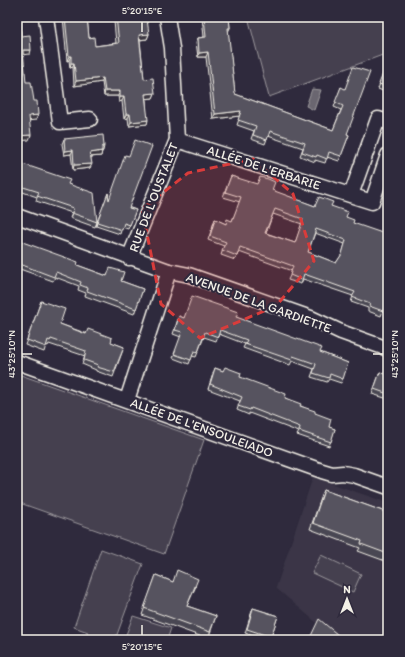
<svg xmlns="http://www.w3.org/2000/svg" width="405" height="657" viewBox="0 0 405 657" font-family="Itim,sans-serif">
  <rect width="100%" height="100%" fill="#2f2a3d"/>
  <filter id="ink" filterUnits="userSpaceOnUse"><feTurbulence type="fractalNoise" baseFrequency=".025" numOctaves="2"/><feDisplacementMap in="SourceGraphic" scale="8" xChannelSelector="R" yChannelSelector="G"/><feConvolveMatrix kernelMatrix="1 2 1 2 8 2 1 2 1" color-interpolation-filters="sRGB"/></filter>
  <g filter="url(#ink)">
    <path fill="#3b3647" d="M 313,477 L 388,503 L 388,640 L 337,640 L 276,588 Z"/>
    <g fill="#454050" stroke="#9c989c">
      <path d="M 248,17 L 388,17 L 388,53 L 269,97 Z"/>
      <path d="M 18,374 L 204,440 L 164,554 L 17,502 Z"/>
      <path d="M 101,549 L 143,564 L 115,640 L 85,640 L 88,632 L 74,627 Z"/>
      <path d="M 321,555 L 361,574 L 353,592 L 312,573 Z"/>
      <path d="M 133,616 L 171,628 L 167,640 L 124,640 Z"/>
    </g>
    <path fill="#6a6670" stroke="#a19ea0" d="M 312,89 L 321,90 L 314,110 L 306,106 Z"/>
    <g fill="none" stroke-linecap="round" stroke-linejoin="round">
      <defs>
        <g id="street">
          <path d="M 46,17 L 60,122 L 90,119"/>
          <path d="M 177,140 L 372,202 L 388,155"/>
          <path d="M 351,195 L 378,119 L 388,122"/>
          <path d="M 17,216 L 169,271 L 189,275 L 311,318 L 341,332 L 388,349"/>
          <path d="M 129,258 L 177,140 L 172,48 L 167,17"/>
          <path d="M 17,362 L 322,471 L 332,474 L 343,473 L 354,475 L 388,487"/>
          <path d="M 127,400 L 169,271"/>
        </g>
      </defs>
      <use href="#street" stroke="#f4f1e8" stroke-width="17"/>
      <use href="#street" stroke="#2f2a3d" stroke-width="14"/>
    </g>
    <g fill="#4a4752" stroke="#f4f1e8" fill-rule="evenodd">
      <path d="M 63,17 L 87,17 L 89,38 L 95,46 L 116,43 L 114,21 L 115,17 L 142,17 L 143,20 L 149,34 L 147,39 L 140,40 L 144,79 L 155,93 L 153,98 L 146,99 L 147,124 L 129,126 L 128,118 L 124,119 L 122,101 L 119,102 L 118,96 L 104,96 L 102,82 L 74,86 L 73,67 L 70,68 L 69,60 L 67,61 Z"/>
      <path d="M 202,17 L 229,17 L 230,28 L 228,32 L 235,94 L 333,130 L 341,110 L 334,107 L 341,87 L 347,134 L 349,135 L 339,161 L 327,157 L 325,163 L 315,160 L 315,162 L 300,156 L 303,148 L 268,136 L 265,144 L 251,139 L 254,131 L 237,125 L 240,116 L 213,119 L 206,57 L 198,57 L 196,42 L 198,38 L 204,37 Z"/>
      <path d="M 387,63 L 388,63 L 388,93 L 378,89 Z"/>
      <path d="M 64,139 L 103,151 L 102,151 L 101,156 L 91,157 L 90,168 L 73,170 L 71,154 L 64,155 L 62,144 Z"/>
      <path d="M 17,162 L 68,184 L 97,222 L 95,227 L 70,218 L 72,213 L 36,201 L 37,197 L 17,190 Z"/>
      <path d="M 231,176 L 315,206 L 331,206 L 346,217 L 353,223 L 386,280 L 388,281 L 388,313 L 383,311 L 381,316 L 368,311 L 368,308 L 351,302 L 353,296 L 303,279 L 301,284 L 288,280 L 292,271 L 239,252 L 235,260 L 221,255 L 224,246 L 208,240 L 215,219 L 226,224 L 232,221 L 240,202 L 223,197 ZM 273,214 L 302,224 L 295,243 L 266,233 ZM 315,233 L 345,244 L 342,254 L 336,263 L 308,252 Z"/>
      <path d="M 108,193 L 109,200 L 136,210 L 128,229 L 122,227 L 120,234 L 96,226 Z"/>
      <path d="M 17,240 L 77,265 L 143,289 L 134,314 L 85,296 L 86,293 L 78,290 L 79,286 L 55,277 L 53,281 L 17,268 Z"/>
      <path d="M 41,301 L 60,324 L 124,347 L 113,377 L 96,371 L 96,370 L 82,364 L 85,356 L 49,344 L 48,346 L 46,345 L 44,352 L 25,345 Z"/>
      <path d="M 179,316 L 184,318 L 236,317 L 320,352 L 348,363 L 341,383 L 329,379 L 327,382 L 311,377 L 314,369 L 292,361 L 290,365 L 243,348 L 245,344 L 219,334 L 216,341 L 204,337 L 196,357 L 192,356 L 189,364 L 173,358 L 181,337 L 173,334 Z"/>
      <path d="M 215,368 L 240,377 L 285,398 L 315,413 L 329,427 L 335,429 L 329,446 L 297,435 L 299,432 L 249,413 L 249,415 L 237,410 L 240,401 L 208,389 Z"/>
      <path d="M 380,372 L 388,375 L 388,399 L 372,394 Z"/>
      <path d="M 324,490 L 388,513 L 388,562 L 358,551 L 360,548 L 310,529 Z"/>
      <path d="M 156,575 L 173,582 L 196,586 L 187,606 L 216,616 L 208,639 L 142,615 Z"/>
      <path d="M 253,608 L 278,616 L 270,640 L 265,640 L 245,633 Z"/>
    </g>
    <g fill="#3c3942" stroke="#f4f1e8">
      <path d="M 149,34 L 147,39 L 138,40 L 139,35 Z"/>
      <path d="M 23,50 L 31,50 L 30,54 L 21,55 Z"/>
      <path d="M 208,52 L 206,57 L 198,57 L 199,53 Z"/>
      <path d="M 69,56 L 71,56 L 69,60 L 67,61 Z"/>
      <path d="M 71,63 L 74,63 L 73,67 L 70,68 Z"/>
      <path d="M 103,78 L 102,82 L 74,86 L 76,81 Z"/>
      <path d="M 105,91 L 120,91 L 118,96 L 104,96 Z"/>
      <path d="M 155,93 L 153,98 L 144,99 L 145,94 Z"/>
      <path d="M 120,97 L 124,97 L 122,101 L 119,102 Z"/>
      <path d="M 241,111 L 240,116 L 213,119 L 215,114 Z"/>
      <path d="M 126,114 L 130,114 L 128,118 L 124,119 Z"/>
      <path d="M 38,115 L 36,120 L 27,121 L 29,116 Z"/>
      <path d="M 148,120 L 147,124 L 129,126 L 131,122 Z"/>
      <path d="M 31,135 L 29,140 L 17,141 L 17,136 Z"/>
      <path d="M 104,146 L 103,151 L 100,151 L 102,147 Z"/>
      <path d="M 73,150 L 71,154 L 64,155 L 65,151 Z"/>
      <path d="M 102,151 L 101,156 L 89,157 L 90,153 Z"/>
      <path d="M 92,164 L 90,168 L 73,170 L 74,165 Z"/>
    </g>
    <g fill="#56525f" stroke="#f4f1e8" fill-rule="evenodd">
      <path d="M 17,17 L 20,17 L 21,36 L 30,35 L 31,50 L 23,50 L 26,82 L 31,82 L 34,101 L 37,101 L 38,115 L 29,116 L 31,135 L 17,136 Z"/>
      <path d="M 65,17 L 87,17 L 89,38 L 94,37 L 95,46 L 119,43 L 116,17 L 142,17 L 143,20 L 147,19 L 149,34 L 139,35 L 144,79 L 153,78 L 155,93 L 145,94 L 148,120 L 131,122 L 130,114 L 126,114 L 124,97 L 120,97 L 120,91 L 105,91 L 103,78 L 76,81 L 74,63 L 71,63 L 71,56 L 69,56 Z"/>
      <path d="M 204,17 L 229,17 L 230,28 L 228,28 L 235,94 L 333,130 L 343,106 L 335,102 L 341,87 L 345,89 L 353,67 L 370,72 L 347,134 L 349,135 L 341,156 L 329,152 L 327,159 L 317,155 L 316,157 L 302,152 L 305,143 L 270,131 L 267,140 L 253,135 L 256,126 L 238,120 L 241,111 L 215,114 L 208,52 L 199,53 L 198,38 L 206,37 Z"/>
      <path d="M 387,63 L 388,63 L 388,87 L 379,84 Z"/>
      <path d="M 103,135 L 104,146 L 102,147 L 102,151 L 90,153 L 92,164 L 74,165 L 73,150 L 65,151 L 64,139 Z"/>
      <path d="M 135,140 L 152,146 L 129,208 L 136,210 L 130,225 L 124,223 L 122,230 L 97,222 L 108,193 L 109,200 L 125,155 L 129,156 Z"/>
      <path d="M 17,162 L 70,180 L 68,184 L 94,193 L 97,222 L 72,213 L 73,208 L 37,196 L 39,192 L 17,185 Z"/>
      <path d="M 231,176 L 257,184 L 260,177 L 268,179 L 275,182 L 272,190 L 315,206 L 319,197 L 325,199 L 333,202 L 331,206 L 348,212 L 346,217 L 354,220 L 353,223 L 388,235 L 388,275 L 386,280 L 388,281 L 388,308 L 385,307 L 383,311 L 369,306 L 370,304 L 352,297 L 355,292 L 304,274 L 302,280 L 290,275 L 293,266 L 240,247 L 237,256 L 222,250 L 226,242 L 210,236 L 215,219 L 226,224 L 227,219 L 232,221 L 241,197 L 225,192 ZM 275,209 L 303,219 L 295,243 L 265,233 ZM 316,229 L 346,240 L 342,254 L 336,263 L 308,252 Z"/>
      <path d="M 17,240 L 78,262 L 77,265 L 107,276 L 110,268 L 124,272 L 121,281 L 143,289 L 136,309 L 87,291 L 88,288 L 80,285 L 81,282 L 56,272 L 54,277 L 17,263 Z"/>
      <path d="M 192,296 L 238,312 L 236,317 L 322,348 L 320,352 L 348,363 L 343,379 L 330,374 L 329,378 L 313,373 L 316,364 L 293,356 L 292,360 L 245,344 L 247,340 L 220,330 L 218,337 L 205,332 L 198,352 L 194,351 L 191,360 L 174,354 L 182,332 L 175,330 L 179,316 L 184,318 Z"/>
      <path d="M 41,301 L 65,309 L 60,324 L 86,334 L 88,329 L 112,338 L 111,342 L 124,347 L 114,372 L 97,367 L 98,365 L 84,360 L 86,351 L 51,339 L 50,341 L 48,340 L 46,347 L 27,340 Z"/>
      <path d="M 225,367 L 241,373 L 240,377 L 286,394 L 285,398 L 301,404 L 300,406 L 315,411 L 315,413 L 331,419 L 329,427 L 335,429 L 331,442 L 299,431 L 300,427 L 251,408 L 250,410 L 238,406 L 242,397 L 210,384 L 215,368 L 223,371 Z"/>
      <path d="M 380,372 L 388,375 L 388,394 L 374,389 Z"/>
      <path d="M 324,490 L 388,513 L 388,554 L 361,544 L 362,541 L 313,523 Z"/>
      <path d="M 177,570 L 198,579 L 187,606 L 216,616 L 210,632 L 144,608 L 156,575 L 173,582 Z"/>
      <path d="M 253,608 L 278,616 L 271,637 L 247,629 Z"/>
      <path d="M 319,619 L 344,640 L 309,640 Z"/>
    </g>
  </g>
  <path fill="#d93c3b" fill-opacity="0.2" stroke="#d93c3b" stroke-width="3" stroke-dasharray="8 5" stroke-linejoin="round" d="M 253,159 L 293,194 L 314,261 L 276,306 L 200,338 L 161,304 L 142,209 L 188,173 Z"/>
  <path fill="none" stroke="#f4f1e8" stroke-width="1.5" d="M 142,22 L 142,32M 22,354 L 32,354M 373,354 L 383,354M 142,625 L 142,635"/>
  <g text-anchor="middle" stroke-width="4" stroke-linejoin="round" paint-order="stroke">
    <g font-size="13" fill="#f4f1e8" stroke="#2f2a3d">
      <text transform="translate(264 167) rotate(18)" y="5">ALLÉE DE L'ERBARIE</text>
      <text transform="translate(153 197) rotate(-69)" y="5">RUE DE L'OUSTALET</text>
      <text transform="translate(259 302) rotate(20)" y="5">AVENUE DE LA GARDIETTE</text>
      <text transform="translate(202 427) rotate(20)" y="5">ALLÉE DE L'ENSOULEIADO</text>
    </g>
  </g>
  <rect width="405" height="657" fill="none" stroke="#2f2a3d" stroke-width="44"/>
  <g transform="translate(347 599)" stroke="#2f2a3d" stroke-width="3" paint-order="stroke">
  <path d="M0-3L7 15L0 10L-7 15Z" fill="#f4f1e8"/>
  <text y="-6" font-size="11" font-weight="bold" text-anchor="middle" fill="#f4f1e8">N</text>
  </g>
  <rect x="22" y="22" width="361" height="613" fill="none" stroke="#f4f1e8" stroke-width="1.5"/>
  <g font-size="10" text-anchor="middle" fill="#f4f1e8">
    <text x="142" y="14">5°20'15"E</text>
    <text transform="translate(11 354) rotate(-90)" y="4">43°25'10"N</text>
    <text transform="translate(394 354) rotate(-90)" y="4">43°25'10"N</text>
    <text x="142" y="650">5°20'15"E</text>
  </g>
</svg>
